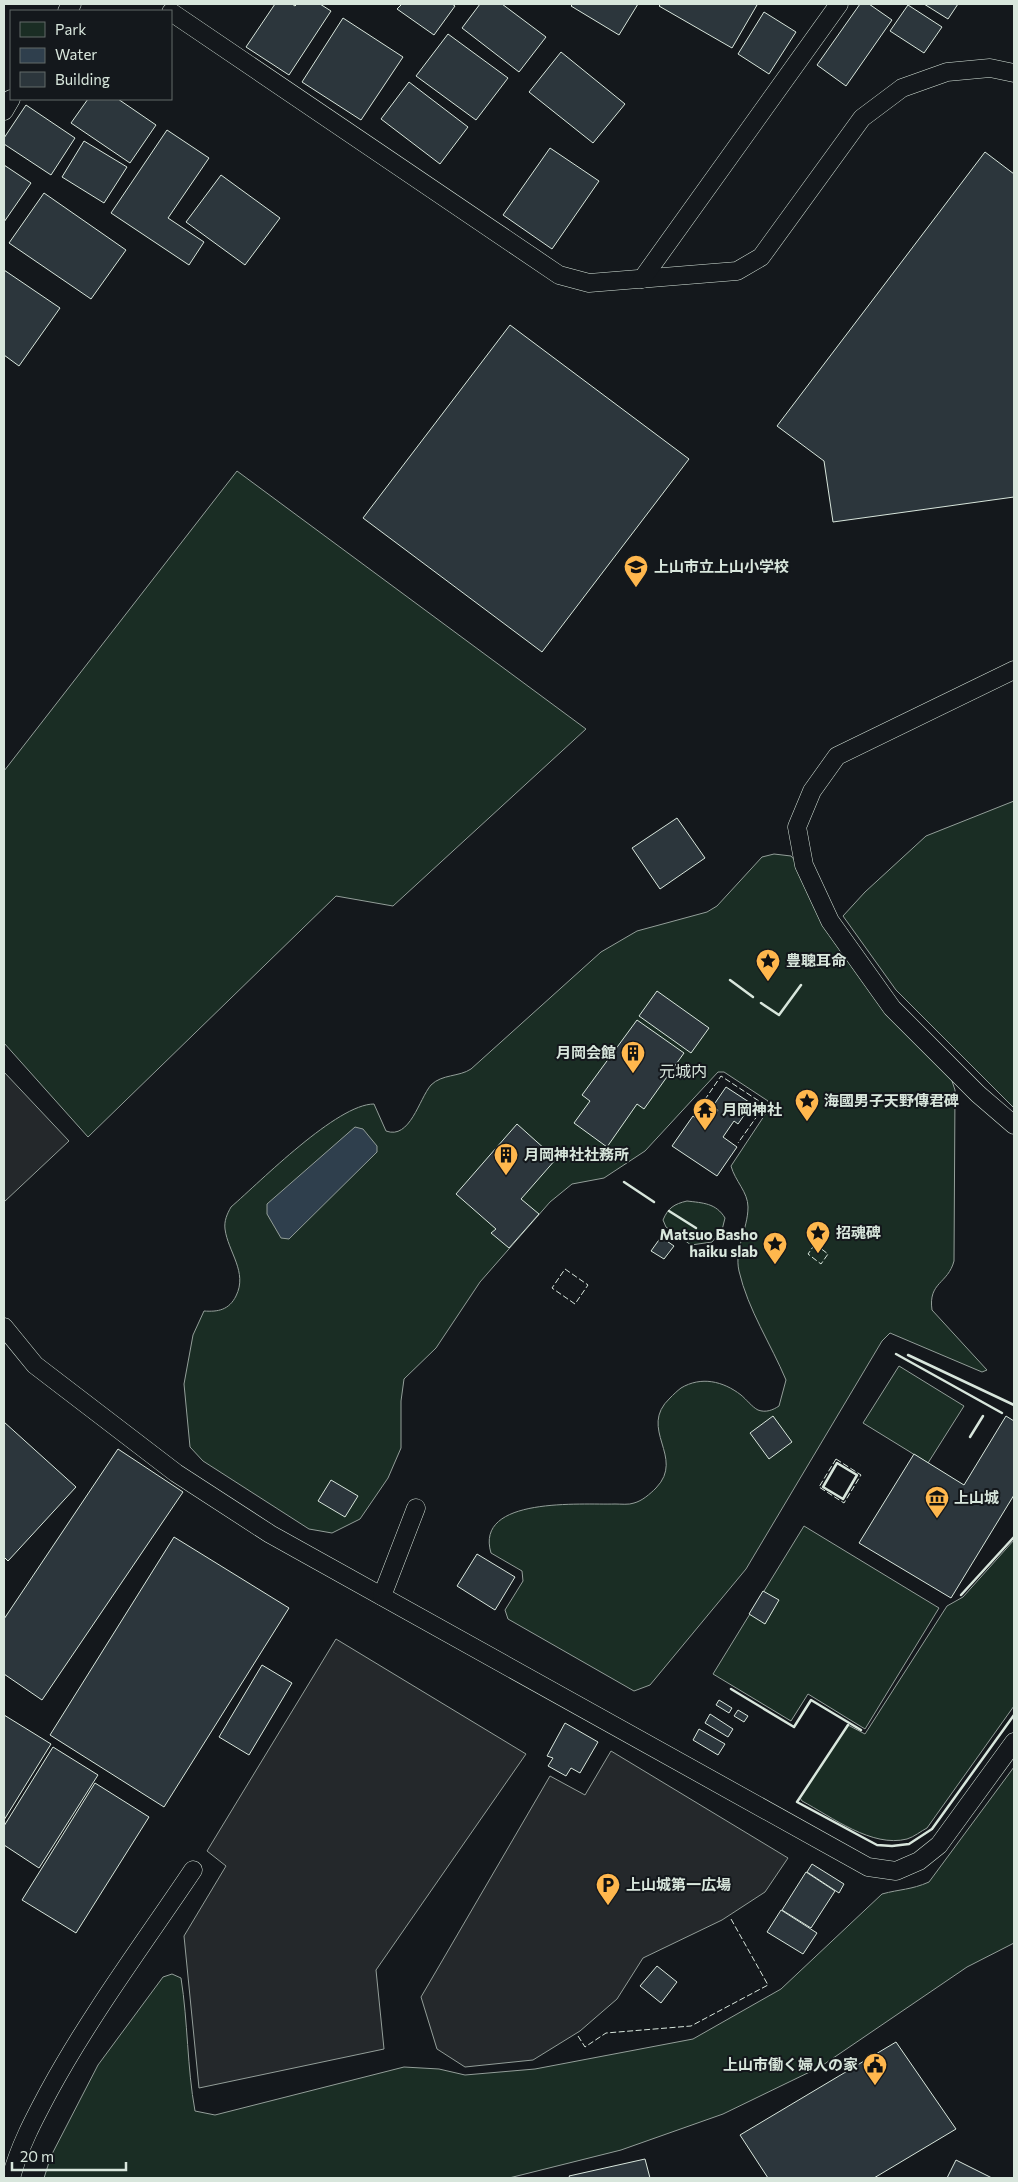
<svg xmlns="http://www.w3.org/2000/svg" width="1018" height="2182" viewBox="0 0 1018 2182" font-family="Commissioner,'Noto Sans JP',sans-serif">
  <rect width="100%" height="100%" fill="#14181c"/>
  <g fill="#1a2d24" stroke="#939e99">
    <path d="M 237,471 L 586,729 L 393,906 L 336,896 L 88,1137 L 4,1043 L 4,771 Z"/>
    <path d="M 1014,801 L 1014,1108 L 896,990 L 843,916 L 865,892 L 926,836 Z"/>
    <path d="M 774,854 L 791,856 L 798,864 L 951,1078 L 955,1090 L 954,1261 C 948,1284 928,1282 932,1310 L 987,1370 L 982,1372 L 890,1333 L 882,1341 L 746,1569 L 650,1685 L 634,1691 L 508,1619 L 505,1610 L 523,1581 L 522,1571 L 491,1553 C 474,1496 582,1505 615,1504 C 621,1504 629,1505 634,1503 C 642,1501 650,1494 656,1488 C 686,1457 637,1429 670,1398 C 673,1395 677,1391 681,1388 C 701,1376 723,1381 741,1395 C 746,1399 752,1407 758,1410 C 766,1413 773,1410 779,1406 L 786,1380 C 771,1344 748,1310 739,1271 C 734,1249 748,1229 748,1207 C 748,1192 735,1181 731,1166 L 770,1107 L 768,1101 L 724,1072 L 718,1072 L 645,1151 L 604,1178 L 572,1184 L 550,1202 L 480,1282 L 436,1348 L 404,1379 L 401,1401 L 401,1448 L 388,1478 L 360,1519 L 332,1533 L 309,1529 L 203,1461 L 190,1447 L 184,1384 L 193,1335 L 204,1311 C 218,1312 229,1310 236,1296 C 248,1272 228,1252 225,1229 C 224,1221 227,1214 231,1207 C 261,1181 337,1104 374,1104 L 386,1131 C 410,1140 419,1099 431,1085 C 442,1074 459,1077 471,1069 L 601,952 L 637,931 L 707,912 L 717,906 L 762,857 Z"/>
    <path d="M 687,1201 C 703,1203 716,1203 725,1218 L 722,1230 L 712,1242 L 691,1245 L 666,1227 L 663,1220 C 668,1208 674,1204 687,1201 Z"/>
    <path d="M 899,1366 L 964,1406 L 928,1463 L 863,1423 Z"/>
    <path d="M 804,1526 L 939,1608 L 865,1729 L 808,1694 L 791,1721 L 713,1674 Z"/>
    <path d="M 1014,1540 L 1014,1706 L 927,1828 C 921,1831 914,1837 907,1839 C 872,1848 832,1817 802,1801 L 800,1798 L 848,1725 L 865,1734 L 947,1606 L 963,1597 Z"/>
    <path d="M 1014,1767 L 1014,1943 L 967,1967 L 820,2067 L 723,2114 L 621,2150 L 509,2178 L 44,2178 L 51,2156 L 98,2065 L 163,1977 L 172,1974 L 181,1978 C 188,2022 187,2067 195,2111 L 215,2115 L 404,2067 L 439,2069 L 465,2075 L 535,2069 L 693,2039 L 781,1989 L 882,1894 C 900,1889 911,1890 929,1882 Z"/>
  </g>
  <g fill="#24282b" stroke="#939e99">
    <path d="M 4,1072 L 69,1141 L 4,1202 Z"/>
    <path d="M 336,1639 L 526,1754 L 376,1970 L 384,2049 L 199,2088 L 184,1936 L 226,1866 L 207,1851 Z"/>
    <path d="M 611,1751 L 788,1858 L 765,1892 L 722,1920 L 643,1958 L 617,1999 L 580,2031 L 533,2060 L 465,2067 L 437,2049 L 421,1997 L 550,1776 L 585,1795 Z"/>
  </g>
  <path fill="#2f3f4d" stroke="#939e99" d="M 355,1127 L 363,1129 L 377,1146 L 377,1152 L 289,1239 L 281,1238 L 267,1214 L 267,1204 Z"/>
  <g fill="#2c363c" stroke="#d8e6dc">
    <path d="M 275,4 L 292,4 L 295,6 L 297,4 L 320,4 L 331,11 L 289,75 L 246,47 Z"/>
    <path d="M 402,4 L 452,4 L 455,6 L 434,35 L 397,9 Z"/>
    <path d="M 480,4 L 502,4 L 546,37 L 519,72 L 462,28 Z"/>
    <path d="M 573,4 L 638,4 L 619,35 L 571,6 Z"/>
    <path d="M 661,4 L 755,4 L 757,5 L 732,48 L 659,6 Z"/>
    <path d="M 860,4 L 869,4 L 892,20 L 846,86 L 817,65 Z"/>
    <path d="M 924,4 L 958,4 L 948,19 Z"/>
    <path d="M 908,5 L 942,27 L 924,53 L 890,31 Z"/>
    <path d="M 764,12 L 796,32 L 769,74 L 738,54 Z"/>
    <path d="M 343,18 L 403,57 L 361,120 L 302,82 Z"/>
    <path d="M 448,34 L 508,78 L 476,120 L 416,76 Z"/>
    <path d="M 561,52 L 625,104 L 593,143 L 529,92 Z"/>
    <path d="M 409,82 L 468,127 L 440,164 L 381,119 Z"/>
    <path d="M 88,99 L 118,99 L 156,125 L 130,163 L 71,123 Z"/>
    <path d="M 26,105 L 75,138 L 51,175 L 4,144 L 4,138 Z"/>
    <path d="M 167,130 L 209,158 L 168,218 L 204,242 L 189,265 L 111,213 Z"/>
    <path d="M 84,141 L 127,167 L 104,203 L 62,177 Z"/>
    <path d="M 550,148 L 599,181 L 552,249 L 503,215 Z"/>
    <path d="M 985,152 L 1014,174 L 1014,497 L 833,522 L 824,461 L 777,426 Z"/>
    <path d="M 4,165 L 31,183 L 4,222 Z"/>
    <path d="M 221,175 L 280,218 L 245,265 L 186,222 Z"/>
    <path d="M 44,193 L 126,250 L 91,299 L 9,243 Z"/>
    <path d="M 4,270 L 60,308 L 19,366 L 4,355 Z"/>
    <path d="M 510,325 L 689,459 L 542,652 L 363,518 Z"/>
    <path d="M 677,818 L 705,858 L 660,889 L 632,848 Z"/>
    <path d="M 657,991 L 709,1028 L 691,1053 L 639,1016 Z"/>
    <path d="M 637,1020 L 684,1053 L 644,1109 L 637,1104 L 607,1147 L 574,1123 L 590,1101 L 582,1095 Z"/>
    <path d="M 726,1087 L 752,1104 L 738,1124 L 734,1121 L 723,1137 L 737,1147 L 717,1176 L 672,1146 L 693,1116 L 707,1125 L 718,1110 L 713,1106 Z"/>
    <path d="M 517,1124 L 556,1159 L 521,1199 L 539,1214 L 509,1248 L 491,1233 L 496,1229 L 456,1194 Z"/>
    <path d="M 661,1237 L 674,1246 L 664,1259 L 651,1251 Z"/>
    <path d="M 773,1416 L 792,1442 L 769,1459 L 750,1433 Z"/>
    <path d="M 1006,1416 L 1014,1421 L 1014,1495 L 951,1598 L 859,1543 L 914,1454 L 964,1485 Z"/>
    <path d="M 4,1422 L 76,1487 L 8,1561 L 4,1557 Z"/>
    <path d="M 118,1449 L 183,1492 L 42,1700 L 4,1674 L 4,1619 Z"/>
    <path d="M 331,1480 L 358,1496 L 345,1517 L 318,1501 Z"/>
    <path d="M 174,1537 L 289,1608 L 164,1807 L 50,1735 Z"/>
    <path d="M 477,1554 L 515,1577 L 495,1610 L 457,1586 Z"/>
    <path d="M 763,1591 L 779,1600 L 765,1624 L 749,1614 Z"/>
    <path d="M 262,1665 L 292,1683 L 249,1755 L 219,1737 Z"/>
    <path d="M 719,1700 L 732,1708 L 729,1713 L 716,1705 Z"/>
    <path d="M 738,1710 L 748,1716 L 744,1722 L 734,1716 Z"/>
    <path d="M 710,1714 L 733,1729 L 728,1737 L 705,1723 Z"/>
    <path d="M 4,1715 L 51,1744 L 4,1820 Z"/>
    <path d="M 565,1723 L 598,1742 L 580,1773 L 571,1768 L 566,1776 L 548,1766 L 553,1758 L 547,1756 Z"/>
    <path d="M 699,1729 L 725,1744 L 718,1755 L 693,1740 Z"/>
    <path d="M 53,1747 L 98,1775 L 39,1868 L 4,1845 L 4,1826 Z"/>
    <path d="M 95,1783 L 149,1817 L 76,1933 L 22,1900 Z"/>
    <path d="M 812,1864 L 844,1884 L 839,1893 L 807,1872 Z"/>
    <path d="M 806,1872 L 835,1891 L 811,1928 L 782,1910 Z"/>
    <path d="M 781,1910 L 817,1933 L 803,1954 L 767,1932 Z"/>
    <path d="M 657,1966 L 677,1982 L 661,2003 L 640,1986 Z"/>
    <path d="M 896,2042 L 956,2129 L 874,2178 L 768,2178 L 740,2135 Z"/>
    <path d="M 645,2159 L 650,2178 L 570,2178 L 569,2176 Z"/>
    <path d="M 956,2160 L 992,2178 L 947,2178 Z"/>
  </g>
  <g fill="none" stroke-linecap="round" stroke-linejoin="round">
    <defs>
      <g id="lane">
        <path d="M 67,11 L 72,4"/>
        <path d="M 171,12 L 559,275 L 589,283 L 737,271 L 761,257 L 862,118 L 902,88 L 947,72 L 990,68 L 1014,73"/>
        <path d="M 4,111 L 11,99"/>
        <path d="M 642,279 L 839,4"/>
        <path d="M 1014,670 L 837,756 L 812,791 L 797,827 L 804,865 L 830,921 L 892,1008 L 978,1094 L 1014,1125"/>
        <path d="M 4,1327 L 35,1365 L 176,1473 L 270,1534 L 868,1867 L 896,1871 L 919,1861 L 939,1845 L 1014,1742"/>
        <path d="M 382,1596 L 416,1508"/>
        <path d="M 11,2178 C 19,2147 34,2119 49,2091 C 91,2014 144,1943 193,1870"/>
      </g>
    </defs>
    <use href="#lane" stroke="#d8e6dc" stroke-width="19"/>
    <use href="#lane" stroke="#14181c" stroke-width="18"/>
    <g stroke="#d8e6dc" stroke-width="1" stroke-dasharray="6 2.5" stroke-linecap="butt">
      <path d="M 695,1114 L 721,1076 L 765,1105 L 738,1143"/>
      <path d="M 815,1244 L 828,1254 L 821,1264 L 808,1254 Z"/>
      <path d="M 565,1269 L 588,1285 L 575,1304 L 552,1288 Z"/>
      <path d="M 836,1459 L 861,1475 L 844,1503 L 819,1487 Z"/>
      <path d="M 578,2036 L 585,2047 L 606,2033 L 691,2026 L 768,1985 L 731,1919"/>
    </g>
    <g stroke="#d8e6dc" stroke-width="2.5">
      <path d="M 730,980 L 753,997"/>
      <path d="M 761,1003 L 779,1015 L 801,985"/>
      <path d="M 624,1182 L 654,1202"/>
      <path d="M 669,1211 L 696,1228"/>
      <path d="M 896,1354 L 1002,1413"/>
      <path d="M 908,1355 L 1014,1405"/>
      <path d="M 970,1437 L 983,1416"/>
      <path d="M 837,1463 L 857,1475 L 843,1499 L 823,1487 Z"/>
      <path d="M 961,1595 L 1014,1537"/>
      <path d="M 731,1689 L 794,1727 L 811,1700 L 861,1730"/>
      <path d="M 848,1725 L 797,1802 L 877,1845 L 892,1846 L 909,1844 L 932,1829 L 1014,1715"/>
    </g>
  </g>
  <defs>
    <symbol id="school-pin" viewBox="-11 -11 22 30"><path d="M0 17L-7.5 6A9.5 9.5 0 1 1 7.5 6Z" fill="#ffb74d" stroke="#14181c"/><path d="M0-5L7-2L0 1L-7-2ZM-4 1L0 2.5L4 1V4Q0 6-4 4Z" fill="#111"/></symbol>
    <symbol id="sight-pin" viewBox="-11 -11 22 30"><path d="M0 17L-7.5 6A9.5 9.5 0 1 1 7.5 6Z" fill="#ffb74d" stroke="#14181c"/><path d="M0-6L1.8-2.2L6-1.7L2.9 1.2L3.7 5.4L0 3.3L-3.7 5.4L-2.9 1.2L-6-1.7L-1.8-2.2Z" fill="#111"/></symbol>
    <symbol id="building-pin" viewBox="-11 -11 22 30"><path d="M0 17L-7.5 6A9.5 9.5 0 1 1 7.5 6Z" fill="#ffb74d" stroke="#14181c"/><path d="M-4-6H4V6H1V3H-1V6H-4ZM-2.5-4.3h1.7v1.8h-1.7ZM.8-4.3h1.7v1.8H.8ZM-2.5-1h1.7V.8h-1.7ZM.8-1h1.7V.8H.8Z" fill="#111"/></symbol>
    <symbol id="temple-pin" viewBox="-11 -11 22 30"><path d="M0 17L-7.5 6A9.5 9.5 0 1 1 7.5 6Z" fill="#ffb74d" stroke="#14181c"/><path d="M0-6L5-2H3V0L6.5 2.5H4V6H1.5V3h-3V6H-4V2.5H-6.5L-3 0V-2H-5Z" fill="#111"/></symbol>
    <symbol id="museum-pin" viewBox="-11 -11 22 30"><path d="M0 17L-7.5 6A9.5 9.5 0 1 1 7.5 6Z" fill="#ffb74d" stroke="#14181c"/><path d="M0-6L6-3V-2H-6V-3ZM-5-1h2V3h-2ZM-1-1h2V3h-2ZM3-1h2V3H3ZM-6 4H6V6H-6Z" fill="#111"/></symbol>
    <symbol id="parking-pin" viewBox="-11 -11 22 30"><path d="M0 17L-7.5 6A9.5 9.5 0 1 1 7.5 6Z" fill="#ffb74d" stroke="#14181c"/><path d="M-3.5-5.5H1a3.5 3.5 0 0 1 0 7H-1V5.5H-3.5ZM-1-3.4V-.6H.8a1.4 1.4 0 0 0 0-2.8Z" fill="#111"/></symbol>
    <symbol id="civic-pin" viewBox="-11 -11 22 30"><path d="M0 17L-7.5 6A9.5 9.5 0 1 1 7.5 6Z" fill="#ffb74d" stroke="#14181c"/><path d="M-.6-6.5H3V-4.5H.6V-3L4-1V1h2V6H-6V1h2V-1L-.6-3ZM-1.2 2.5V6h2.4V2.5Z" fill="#111"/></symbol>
  </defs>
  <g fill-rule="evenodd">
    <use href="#school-pin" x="622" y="553" width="28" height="38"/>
    <use href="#sight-pin" x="754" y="947" width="28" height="38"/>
    <use href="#building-pin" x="619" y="1039" width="28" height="38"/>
    <use href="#sight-pin" x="793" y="1087" width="28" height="38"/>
    <use href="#temple-pin" x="691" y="1096" width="28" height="38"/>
    <use href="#building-pin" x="492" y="1141" width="28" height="38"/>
    <use href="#sight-pin" x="804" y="1219" width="28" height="38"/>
    <use href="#sight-pin" x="761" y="1230" width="28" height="38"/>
    <use href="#museum-pin" x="923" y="1484" width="28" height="38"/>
    <use href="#parking-pin" x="594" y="1871" width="28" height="38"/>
    <use href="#civic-pin" x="861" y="2051" width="28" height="38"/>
  </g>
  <g text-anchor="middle" stroke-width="4" stroke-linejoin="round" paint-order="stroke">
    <g font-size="15" font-weight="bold" fill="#d8e6dc" stroke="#14181c" text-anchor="start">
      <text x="654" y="572">上山市立上山小学校</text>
      <text x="786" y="966">豊聰耳命</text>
      <text x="616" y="1058" text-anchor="end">月岡会館</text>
      <text x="824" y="1106">海國男子天野傳君碑</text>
      <text x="722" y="1115">月岡神社</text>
      <text x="524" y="1160">月岡神社社務所</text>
      <text x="836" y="1238">招魂碑</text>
      <text x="758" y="1240" text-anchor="end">Matsuo Basho<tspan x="758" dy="17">haiku slab</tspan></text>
      <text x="954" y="1503">上山城</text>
      <text x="626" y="1890">上山城第一広場</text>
      <text x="858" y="2070" text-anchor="end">上山市働く婦人の家</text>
    </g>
    <g font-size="16" fill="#d8e6dc" stroke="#14181c">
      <text x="683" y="1077">元城内</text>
    </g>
  </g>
  <rect width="1018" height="2182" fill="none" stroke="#d8e6dc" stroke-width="10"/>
  <rect x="10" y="10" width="162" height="90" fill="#14181c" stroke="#626a69"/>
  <rect x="20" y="22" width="25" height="15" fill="#1a2d24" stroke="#626a69"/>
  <text x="55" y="35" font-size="15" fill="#d8e6dc">Park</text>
  <rect x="20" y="48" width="25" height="15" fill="#2f3f4d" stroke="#626a69"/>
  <text x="55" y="60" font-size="15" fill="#d8e6dc">Water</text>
  <rect x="20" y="72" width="25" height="15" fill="#2c363c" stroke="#626a69"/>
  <text x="55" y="85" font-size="15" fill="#d8e6dc">Building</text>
  <path d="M12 2162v8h114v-8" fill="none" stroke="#d8e6dc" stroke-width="2.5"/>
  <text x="20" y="2162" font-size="15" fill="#d8e6dc" stroke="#14181c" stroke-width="4" paint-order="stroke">20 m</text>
</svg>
